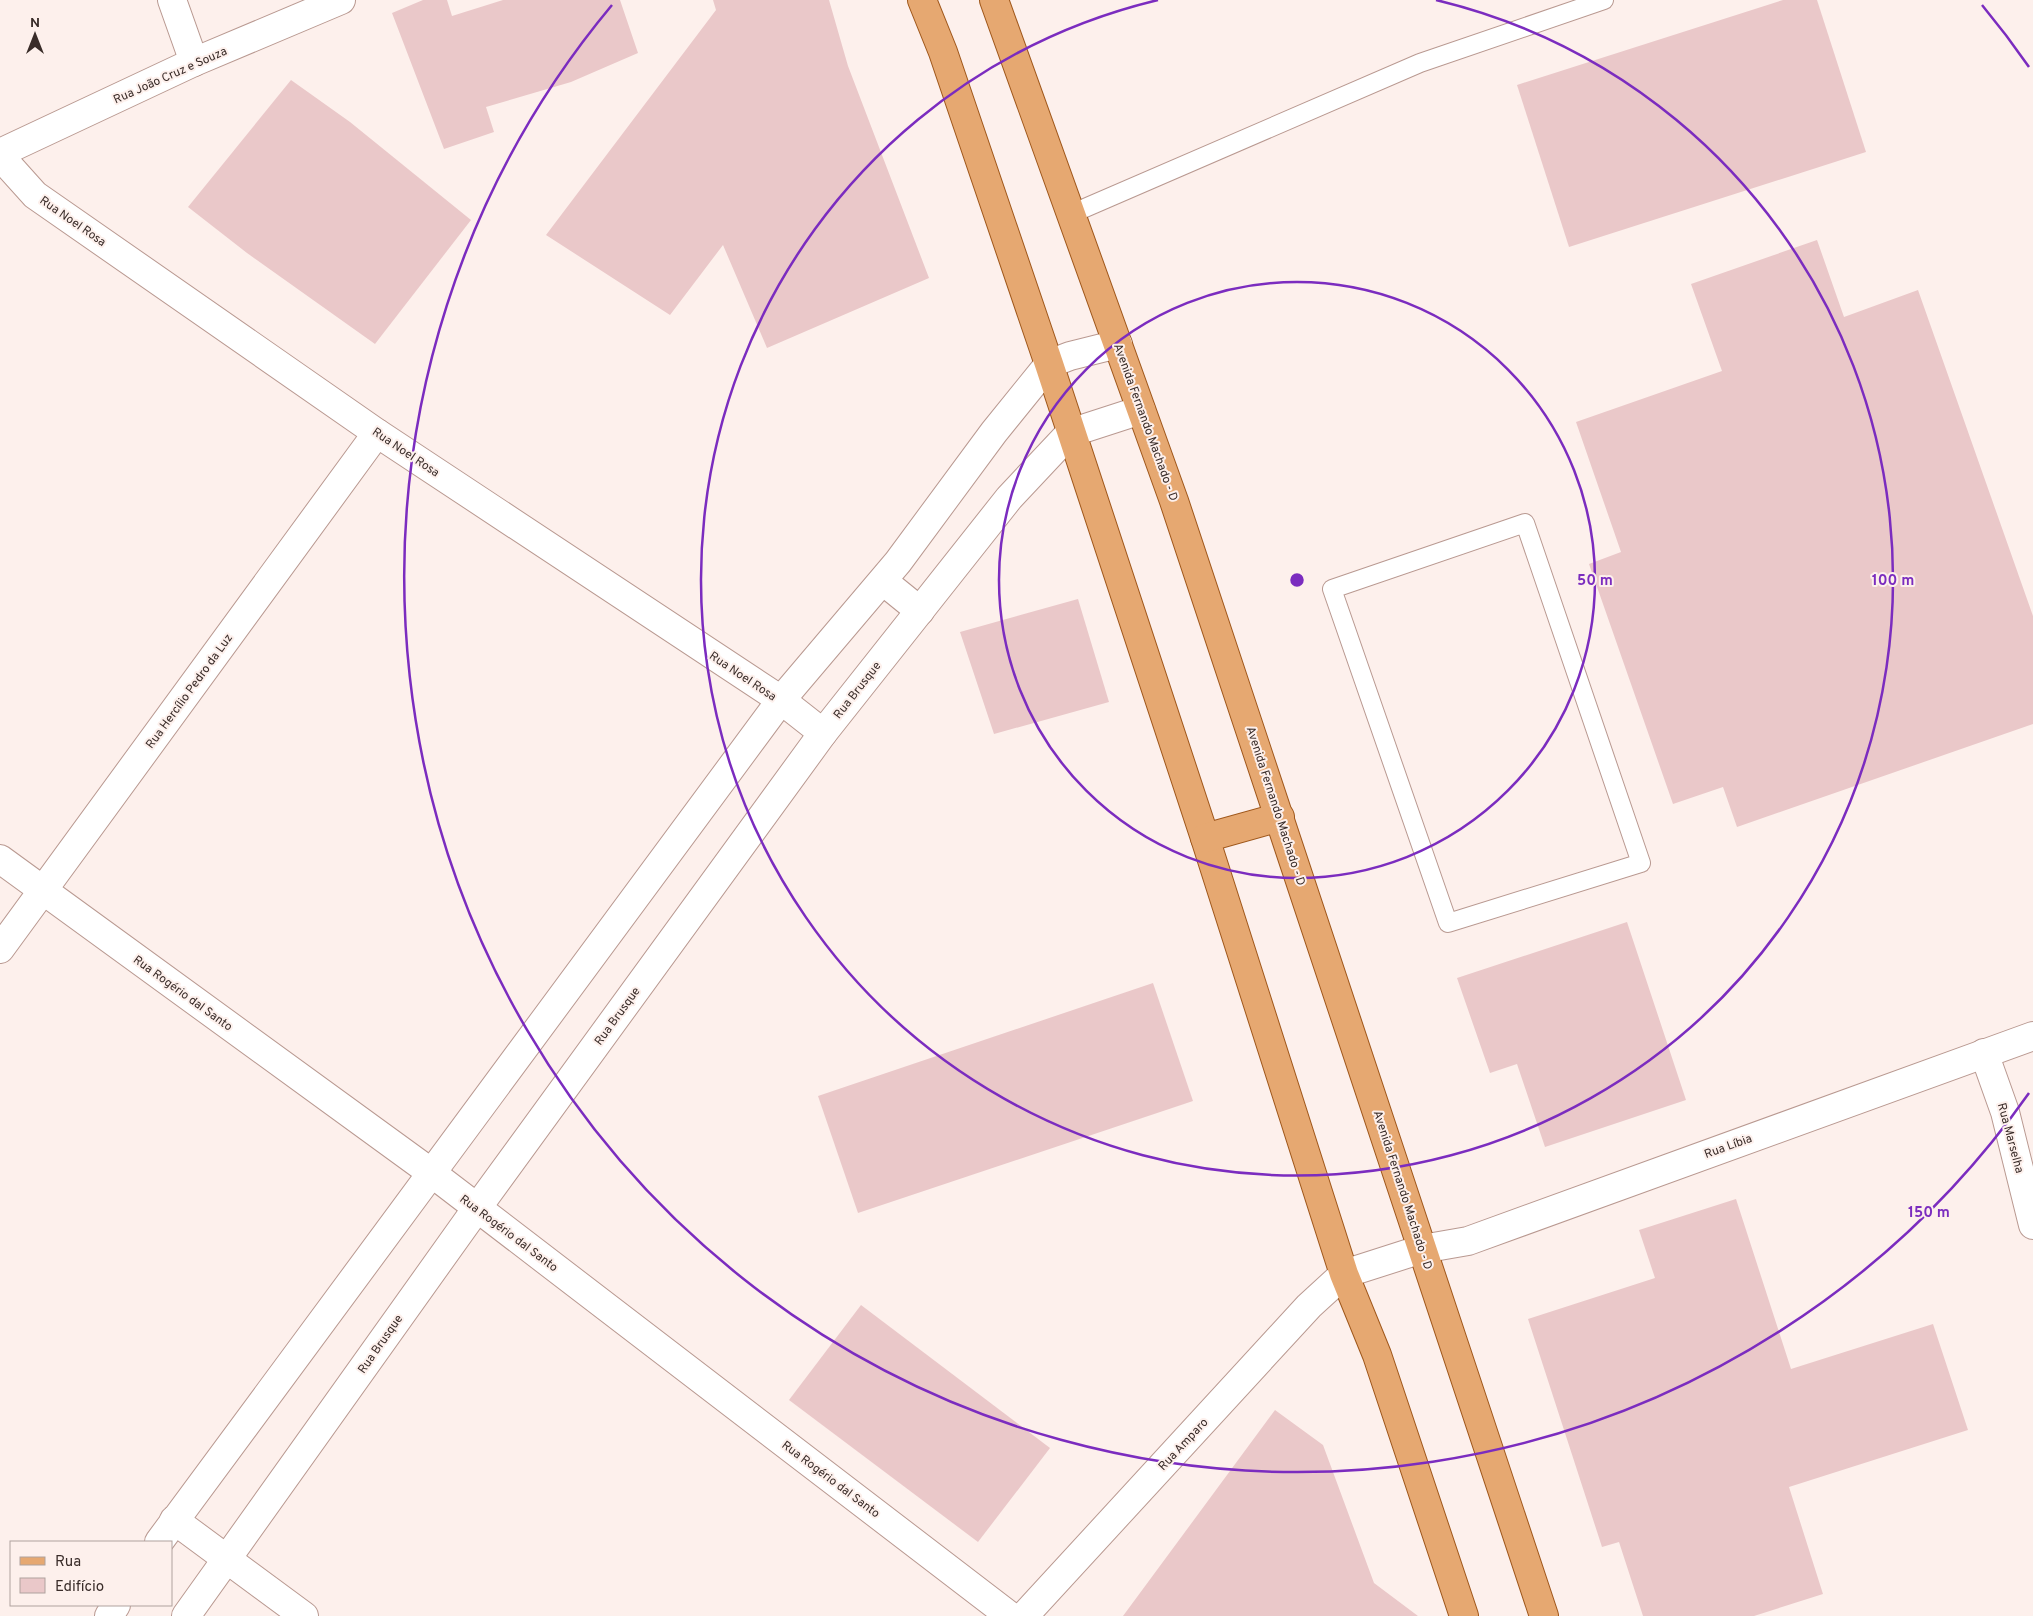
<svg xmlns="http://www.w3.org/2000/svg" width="2033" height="1616" viewBox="0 0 2033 1616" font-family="Overpass,sans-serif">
  <rect width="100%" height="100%" fill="#fdf0ec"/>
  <g fill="#eac8c9">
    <path d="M 423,0 L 447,0 L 452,16 L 503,0 L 620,0 L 638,53 L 571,82 L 486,107 L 494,132 L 444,149 L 392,13 Z"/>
    <path d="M 713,0 L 829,0 L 848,66 L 929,278 L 767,348 L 723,245 L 670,315 L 546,235 L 716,10 Z"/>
    <path d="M 1783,0 L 1817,0 L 1866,152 L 1569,247 L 1517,85 Z"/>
    <path d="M 291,80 L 350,122 L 471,220 L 375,344 L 247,253 L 188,207 Z"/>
    <path d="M 1817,240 L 1844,317 L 1918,290 L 2033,616 L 2033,724 L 1737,827 L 1723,787 L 1673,804 L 1589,564 L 1621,552 L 1576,422 L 1722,371 L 1691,284 Z"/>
    <path d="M 1078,599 L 1109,702 L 994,734 L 960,632 Z"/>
    <path d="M 1627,922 L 1686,1100 L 1545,1147 L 1517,1064 L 1490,1073 L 1457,978 Z"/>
    <path d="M 1153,983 L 1193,1101 L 858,1213 L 818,1096 Z"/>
    <path d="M 1736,1199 L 1791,1369 L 1933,1324 L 1968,1430 L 1789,1487 L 1823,1594 L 1754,1616 L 1643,1616 L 1619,1542 L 1602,1547 L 1528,1319 L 1655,1278 L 1639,1230 Z"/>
    <path d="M 861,1305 L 1050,1448 L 978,1542 L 789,1400 Z"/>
    <path d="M 1275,1410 L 1323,1445 L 1374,1583 L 1418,1616 L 1123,1616 Z"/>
  </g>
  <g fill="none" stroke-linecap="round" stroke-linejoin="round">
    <defs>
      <g id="lane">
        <path d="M 1071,214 L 1420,63 L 1604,0"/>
        <path d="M 1525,523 L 1641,863 L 1448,923 L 1332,589 Z"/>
      </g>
      <g id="street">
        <path d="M 172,0 L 194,62"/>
        <path d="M 0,156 L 35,195 L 377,433 L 781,700 L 823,733"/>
        <path d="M 0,859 L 433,1174 L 1010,1616"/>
        <path d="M 0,949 L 377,433"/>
        <path d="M 1984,1053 L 2005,1112 L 2033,1225"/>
        <path d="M 174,1520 L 304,1616"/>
        <path d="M 1024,1616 L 1309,1306 L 1344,1274 L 1422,1249 L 1468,1241 L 2033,1036"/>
      </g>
      <g id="secondary">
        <path d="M 0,153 L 194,62 L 341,0"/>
        <path d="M 883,581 L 920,611"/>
        <path d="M 159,1542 L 781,700 L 898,562 L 994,432 L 1049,364 L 1070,356 L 1118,344"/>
        <path d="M 109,1616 L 116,1605"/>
        <path d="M 186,1616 L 477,1208 L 823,733 L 1009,498 L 1070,433 L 1141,410"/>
      </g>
      <g id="primary">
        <path d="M 922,0 L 943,52 L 1049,364 L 1205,838 L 1344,1274 L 1377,1355 L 1464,1616"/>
        <path d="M 994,0 L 1174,501 L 1544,1616"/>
        <path d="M 1205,838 L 1280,817"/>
      </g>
    </defs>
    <use href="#lane" stroke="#b99991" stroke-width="20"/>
    <use href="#street" stroke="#b99991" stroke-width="30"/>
    <use href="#secondary" stroke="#b99991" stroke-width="30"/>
    <use href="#primary" stroke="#9f571b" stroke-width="30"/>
    <use href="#lane" stroke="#fff" stroke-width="18"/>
    <use href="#street" stroke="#fff" stroke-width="28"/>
    <use href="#secondary" stroke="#fff" stroke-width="28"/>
    <use href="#primary" stroke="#e6a871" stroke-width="28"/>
  </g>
  <g fill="none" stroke="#7b2cbf" stroke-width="2.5">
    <circle cx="1297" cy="580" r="298"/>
    <path d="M1436 0A596 596 0 1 1 1158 0"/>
    <path d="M2029 1093A894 894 0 1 1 612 5M1982 5A894 894 0 0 1 2029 67"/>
  </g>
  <g text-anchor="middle" stroke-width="4" stroke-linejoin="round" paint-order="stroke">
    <g font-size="12" fill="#392c29" stroke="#fdf0ec">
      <text transform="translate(170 75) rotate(-24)" y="4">Rua João Cruz e Souza</text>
      <text transform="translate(73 221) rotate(35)" y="4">Rua Noel Rosa</text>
      <text transform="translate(1146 422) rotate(70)" y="4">Avenida Fernando Machado - D</text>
      <text transform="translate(406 452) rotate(34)" y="4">Rua Noel Rosa</text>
      <text transform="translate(743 676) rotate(34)" y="4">Rua Noel Rosa</text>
      <text transform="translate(857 690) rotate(-52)" y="4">Rua Brusque</text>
      <text transform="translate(189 691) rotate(-54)" y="4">Rua Hercílio Pedro da Luz</text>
      <text transform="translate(1276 806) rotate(72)" y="4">Avenida Fernando Machado - D</text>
      <text transform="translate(183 993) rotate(36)" y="4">Rua Rogério dal Santo</text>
      <text transform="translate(617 1016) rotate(-54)" y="4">Rua Brusque</text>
      <text transform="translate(2011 1138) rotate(75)" y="4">Rua Marselha</text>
      <text transform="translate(1728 1146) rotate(-20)" y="4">Rua Líbia</text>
      <text transform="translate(1403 1190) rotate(72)" y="4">Avenida Fernando Machado - D</text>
      <text transform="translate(509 1233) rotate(37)" y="4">Rua Rogério dal Santo</text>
      <text transform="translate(380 1344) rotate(-55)" y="4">Rua Brusque</text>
      <text transform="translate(1183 1444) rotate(-47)" y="4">Rua Amparo</text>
      <text transform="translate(831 1479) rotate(37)" y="4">Rua Rogério dal Santo</text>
    </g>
  </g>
  <circle cx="1297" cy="580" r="8" fill="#7b2cbf" stroke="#fdf0ec" stroke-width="2.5"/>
  <g font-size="15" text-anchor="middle" font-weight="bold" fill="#7b2cbf" stroke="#fdf0ec" stroke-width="4" stroke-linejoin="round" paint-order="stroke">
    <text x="1595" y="585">50 m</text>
    <text x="1893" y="585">100 m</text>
    <text x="1929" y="1217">150 m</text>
  </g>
  <rect x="10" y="1541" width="162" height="65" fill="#fdf0ec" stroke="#afa29e"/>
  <rect x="20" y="1557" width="25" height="8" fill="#e6a871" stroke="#afa29e"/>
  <text x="55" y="1566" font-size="15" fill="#392c29">Rua</text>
  <rect x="20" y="1578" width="25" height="15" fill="#eac8c9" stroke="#afa29e"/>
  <text x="55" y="1591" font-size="15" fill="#392c29">Edifício</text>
  <g transform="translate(35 35)" stroke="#fdf0ec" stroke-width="4" paint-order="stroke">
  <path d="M0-4L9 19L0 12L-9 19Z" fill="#392c29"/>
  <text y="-8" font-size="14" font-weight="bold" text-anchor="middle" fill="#392c29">N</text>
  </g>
</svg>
